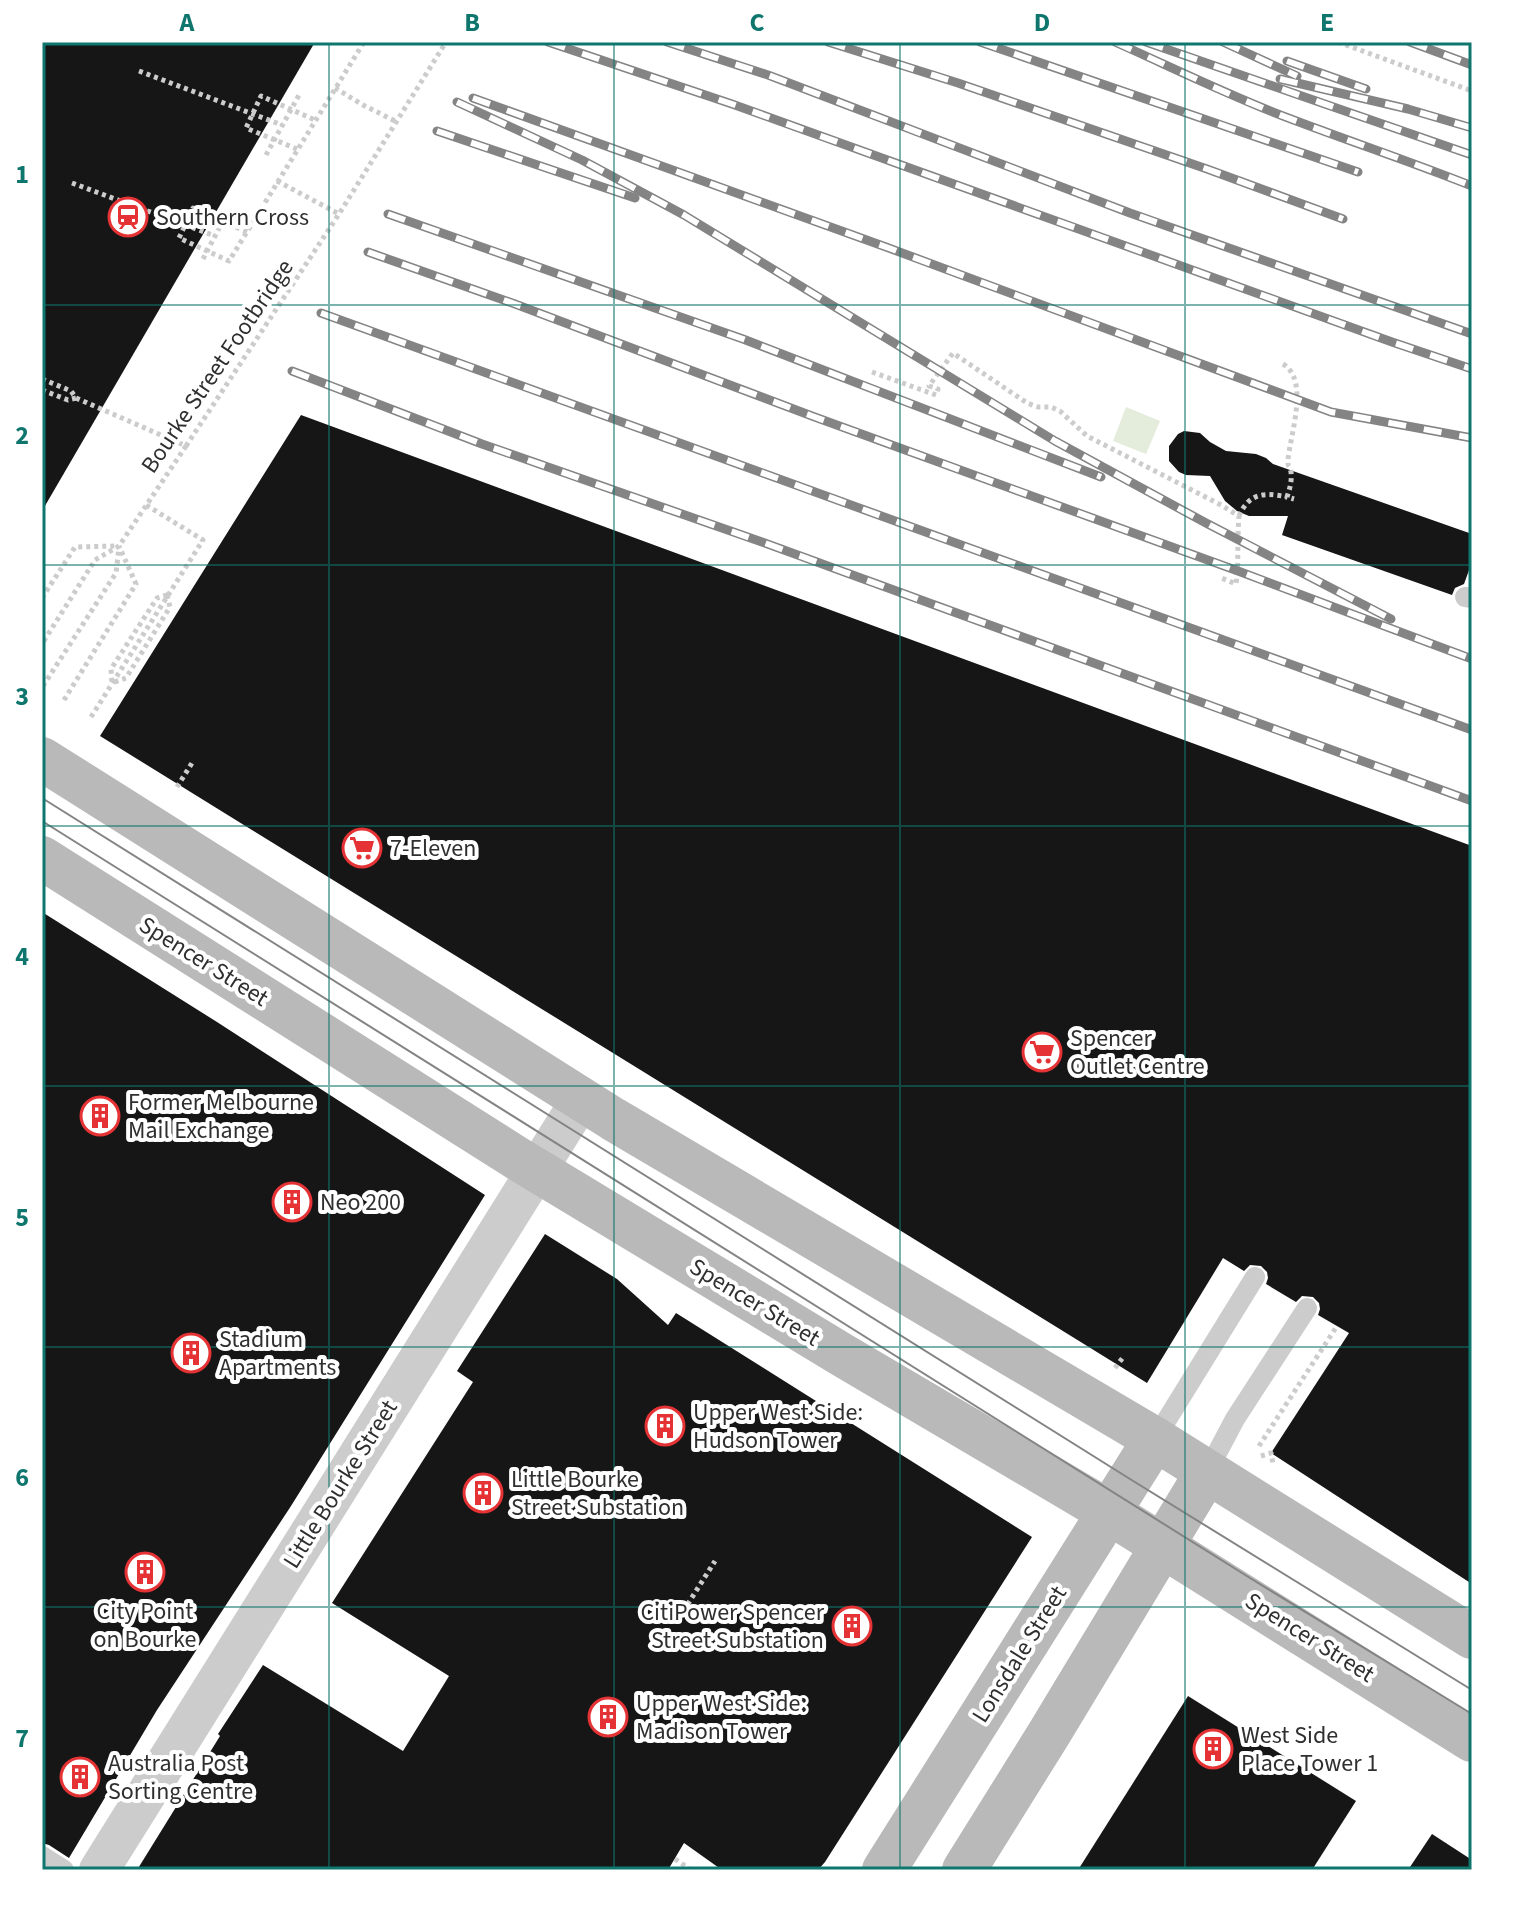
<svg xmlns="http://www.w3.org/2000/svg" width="1514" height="1912" viewBox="0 0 1514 1912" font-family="'Source Sans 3',sans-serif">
  <rect width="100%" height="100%" fill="#fff"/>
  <path fill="#e4ecdc" d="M 1126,407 L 1160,421 L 1146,454 L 1113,441 Z"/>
  <g fill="#161616">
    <path d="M 42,42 L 315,42 L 42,511 Z"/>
    <path d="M 301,415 L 1472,846 L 1472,1584 L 1271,1453 L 1349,1333 L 1318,1315 L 1320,1309 L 1319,1303 L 1313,1297 L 1302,1296 L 1296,1302 L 1266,1284 L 1268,1278 L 1267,1272 L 1261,1266 L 1250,1265 L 1244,1271 L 1223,1258 L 1147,1383 L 100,736 Z"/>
    <path d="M 1184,431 L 1200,433 L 1210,442 L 1226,451 L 1256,454 L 1266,458 L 1273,464 L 1472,534 L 1472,562 L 1464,584 L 1455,588 L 1452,595 L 1282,535 L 1288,516 L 1249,516 L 1237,511 L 1225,501 L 1210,476 L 1186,475 L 1179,472 L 1169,461 L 1169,446 L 1178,434 Z"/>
    <path d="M 42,912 L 217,1022 L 485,1195 L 291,1506 L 157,1710 L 69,1858 L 49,1845 L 42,1843 Z"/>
    <path d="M 545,1234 L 617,1279 L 668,1325 L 676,1313 L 1032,1537 L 825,1862 L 818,1870 L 722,1870 L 684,1843 L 668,1870 L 137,1870 L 220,1736 L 218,1734 L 263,1665 L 403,1751 L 449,1676 L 332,1603 L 473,1382 L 457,1371 Z"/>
    <path d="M 1188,1696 L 1356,1801 L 1312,1870 L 1078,1870 Z"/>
    <path d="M 1432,1834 L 1472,1860 L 1472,1870 L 1408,1870 Z"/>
  </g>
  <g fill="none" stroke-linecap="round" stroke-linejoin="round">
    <g stroke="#ccc" stroke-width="5" stroke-dasharray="4 4" stroke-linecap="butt">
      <path d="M 1338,42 L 1472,91"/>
      <path d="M 139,71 L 282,125"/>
      <path d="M 335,88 L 363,105 L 397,122"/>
      <path d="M 297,149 L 246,128 L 261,96 L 315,120"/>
      <path d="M 266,155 L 299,95"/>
      <path d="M 277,181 L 339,214"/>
      <path d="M 72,183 L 215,236"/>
      <path d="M 247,232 L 193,208 L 179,238 L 229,261 L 364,42"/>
      <path d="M 203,259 L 227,213"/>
      <path d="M 1283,364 C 1310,380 1290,435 1288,460 C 1288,470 1289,462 1291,472 C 1292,481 1290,488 1287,497 L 1294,499"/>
      <path d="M 872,372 L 936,395 L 938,389 L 929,386 L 953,353 L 1027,403 L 1038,407 L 1051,407 L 1060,411 L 1087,436 L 1221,505 L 1239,516 C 1237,539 1239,562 1236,584 L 1219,577"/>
      <path d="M 42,379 L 71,391 L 76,398 L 186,446 L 119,546 L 95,560 L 42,644"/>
      <path d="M 42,390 L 68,400 L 76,398"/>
      <path d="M 1239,516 C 1249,493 1264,492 1287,497"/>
      <path d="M 167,595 L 170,607 L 126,678 L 112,683 L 111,669 L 157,598 Z"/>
      <path d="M 42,598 L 75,547 L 117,546"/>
      <path d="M 43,686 L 116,573 L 119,547"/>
      <path d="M 64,700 L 136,584 L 119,546"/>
      <path d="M 91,717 L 203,540 L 146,505"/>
      <path d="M 177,787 L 192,763"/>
      <path d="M 1115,1368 L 1124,1356"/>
      <path d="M 1259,1446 L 1337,1326"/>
      <path d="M 1261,1456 L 1271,1453 L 1273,1464"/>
      <path d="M 679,1618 L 715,1561"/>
      <path d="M 675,1859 L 691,1870"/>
    </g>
    <g stroke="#ccc" stroke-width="20">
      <path d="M 1465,597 L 1472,598"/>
      <path d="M 1155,1439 L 1255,1277"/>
      <path d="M 1207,1472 L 1235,1419 L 1307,1308"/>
      <path d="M 42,1856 L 64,1870"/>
    </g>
    <path stroke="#ccc" stroke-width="40" d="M 99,1870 L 582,1098"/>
    <g stroke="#b9b9b9" stroke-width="44">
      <path d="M 42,759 L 613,1119 L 1155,1439 L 1472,1637"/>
      <path d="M 42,858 L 515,1157 L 844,1356 L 1097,1505 L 1472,1740"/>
      <path d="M 884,1870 L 1155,1439"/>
      <path d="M 964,1870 L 1050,1732 L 1207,1472"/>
    </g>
    <g stroke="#848484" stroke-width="2">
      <path d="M 42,798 L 1130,1479 L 1472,1690"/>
      <path d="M 42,821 L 1250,1578 L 1472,1714"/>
    </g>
    <defs>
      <g id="rail">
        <path d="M 548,42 L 732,104 L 1392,342 L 1472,369"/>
        <path d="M 667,42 L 768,75 L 1130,213 L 1472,334"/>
        <path d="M 828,42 L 958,83 L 1207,169 L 1343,219"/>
        <path d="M 980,42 L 1358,172"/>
        <path d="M 1115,42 C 1171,67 1226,94 1283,116 C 1346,140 1409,161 1472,186"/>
        <path d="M 1146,42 L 1472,155"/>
        <path d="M 1223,42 L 1297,76"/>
        <path d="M 1410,42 L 1472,65"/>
        <path d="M 1287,61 L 1366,89"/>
        <path d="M 1280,79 L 1408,109 L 1472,128"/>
        <path d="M 473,98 L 886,247 L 1331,412 L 1472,438"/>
        <path d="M 457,102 L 582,160 L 684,215 L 1055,441 L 1206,523 L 1391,619"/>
        <path d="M 437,131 L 635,198"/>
        <path d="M 388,214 L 743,339 L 1101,477"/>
        <path d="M 368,252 L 515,304 L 812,416 L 1238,571 L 1472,659"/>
        <path d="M 321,313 L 1472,730"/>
        <path d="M 292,371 L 482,444 L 762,542 L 1472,801"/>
      </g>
    </defs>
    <use href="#rail" stroke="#848484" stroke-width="9"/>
    <use href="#rail" stroke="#fff" stroke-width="6" stroke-dasharray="18" stroke-linecap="butt"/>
    <path stroke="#ccc" stroke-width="5" stroke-dasharray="4 4" stroke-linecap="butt" d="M 186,446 L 339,214 L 446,42"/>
  </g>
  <path fill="none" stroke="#0f766e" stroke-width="2" stroke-opacity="0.55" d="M 329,42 L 329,1870M 614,42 L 614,1870M 900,42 L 900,1870M 1185,42 L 1185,1870M 42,305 L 1472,305M 42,565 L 1472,565M 42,826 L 1472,826M 42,1086 L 1472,1086M 42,1347 L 1472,1347M 42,1607 L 1472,1607"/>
  <defs>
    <symbol id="station-ring" viewBox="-11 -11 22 22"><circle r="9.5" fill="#fff" stroke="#e43235" stroke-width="1.5"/><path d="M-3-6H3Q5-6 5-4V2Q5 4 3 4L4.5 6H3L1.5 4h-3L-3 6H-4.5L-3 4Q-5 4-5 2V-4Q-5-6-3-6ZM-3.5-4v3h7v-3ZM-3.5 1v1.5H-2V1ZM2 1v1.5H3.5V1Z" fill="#e43235"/></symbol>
    <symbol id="supermarket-ring" viewBox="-11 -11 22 22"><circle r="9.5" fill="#fff" stroke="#e43235" stroke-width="1.5"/><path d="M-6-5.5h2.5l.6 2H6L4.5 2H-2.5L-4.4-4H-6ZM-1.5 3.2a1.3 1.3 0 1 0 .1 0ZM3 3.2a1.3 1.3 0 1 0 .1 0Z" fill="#e43235"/></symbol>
    <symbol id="building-ring" viewBox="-11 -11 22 22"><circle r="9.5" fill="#fff" stroke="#e43235" stroke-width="1.5"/><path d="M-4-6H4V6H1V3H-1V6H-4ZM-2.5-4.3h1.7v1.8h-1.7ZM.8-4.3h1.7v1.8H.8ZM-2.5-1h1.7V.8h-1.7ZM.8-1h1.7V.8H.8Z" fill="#e43235"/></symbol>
  </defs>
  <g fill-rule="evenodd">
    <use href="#station-ring" x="106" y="195" width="44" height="44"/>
    <use href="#supermarket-ring" x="340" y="826" width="44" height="44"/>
    <use href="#supermarket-ring" x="1020" y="1030" width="44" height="44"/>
    <use href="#building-ring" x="78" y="1094" width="44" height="44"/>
    <use href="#building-ring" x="270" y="1180" width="44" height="44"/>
    <use href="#building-ring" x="169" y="1331" width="44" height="44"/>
    <use href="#building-ring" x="643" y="1404" width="44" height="44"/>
    <use href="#building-ring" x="461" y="1471" width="44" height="44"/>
    <use href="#building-ring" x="123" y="1550" width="44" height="44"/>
    <use href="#building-ring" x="830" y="1604" width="44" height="44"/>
    <use href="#building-ring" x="586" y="1695" width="44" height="44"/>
    <use href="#building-ring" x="1191" y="1727" width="44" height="44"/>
    <use href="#building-ring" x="58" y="1755" width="44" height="44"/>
  </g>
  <g text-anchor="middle" stroke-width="8" stroke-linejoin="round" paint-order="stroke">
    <g font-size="24" fill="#2f2f2f" stroke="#fff" text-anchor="start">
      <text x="156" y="225">Southern Cross</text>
      <text x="390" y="856">7-Eleven</text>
      <text x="1070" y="1046">Spencer<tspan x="1070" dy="28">Outlet Centre</tspan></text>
      <text x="128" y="1110">Former Melbourne<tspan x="128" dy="28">Mail Exchange</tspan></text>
      <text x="320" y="1210">Neo 200</text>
      <text x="219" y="1347">Stadium<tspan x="219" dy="28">Apartments</tspan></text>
      <text x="693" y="1420">Upper West Side:<tspan x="693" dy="28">Hudson Tower</tspan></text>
      <text x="511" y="1487">Little Bourke<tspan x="511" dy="28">Street Substation</tspan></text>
      <text x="145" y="1619" text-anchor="middle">City Point<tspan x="145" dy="28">on Bourke</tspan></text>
      <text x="824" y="1620" text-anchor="end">CitiPower Spencer<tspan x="824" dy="28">Street Substation</tspan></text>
      <text x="636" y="1711">Upper West Side:<tspan x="636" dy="28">Madison Tower</tspan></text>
      <text x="1241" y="1743">West Side<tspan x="1241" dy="28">Place Tower 1</tspan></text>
      <text x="108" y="1771">Australia Post<tspan x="108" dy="28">Sorting Centre</tspan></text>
    </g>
    <g font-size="24" fill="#2f2f2f" stroke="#fff">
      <text transform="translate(217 366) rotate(-56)" y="8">Bourke Street Footbridge</text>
      <text transform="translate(204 961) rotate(32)" y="8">Spencer Street</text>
      <text transform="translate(755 1302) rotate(31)" y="8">Spencer Street</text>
      <text transform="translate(340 1484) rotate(-58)" y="8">Little Bourke Street</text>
      <text transform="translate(1310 1637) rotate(32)" y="8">Spencer Street</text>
      <text transform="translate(1019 1654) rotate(-58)" y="8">Lonsdale Street</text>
    </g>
  </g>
  <rect width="1514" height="1912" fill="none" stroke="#ffffff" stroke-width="88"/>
  <rect x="44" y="44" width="1426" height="1824" fill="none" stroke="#0f766e" stroke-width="3"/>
  <g font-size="26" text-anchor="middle" font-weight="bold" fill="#0f766e">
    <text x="187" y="31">A</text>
    <text x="472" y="31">B</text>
    <text x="757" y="31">C</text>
    <text x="1042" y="31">D</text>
    <text x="1327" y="31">E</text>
    <text x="22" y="183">1</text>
    <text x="22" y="444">2</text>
    <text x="22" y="705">3</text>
    <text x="22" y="965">4</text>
    <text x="22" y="1226">5</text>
    <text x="22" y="1486">6</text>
    <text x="22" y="1747">7</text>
  </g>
</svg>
